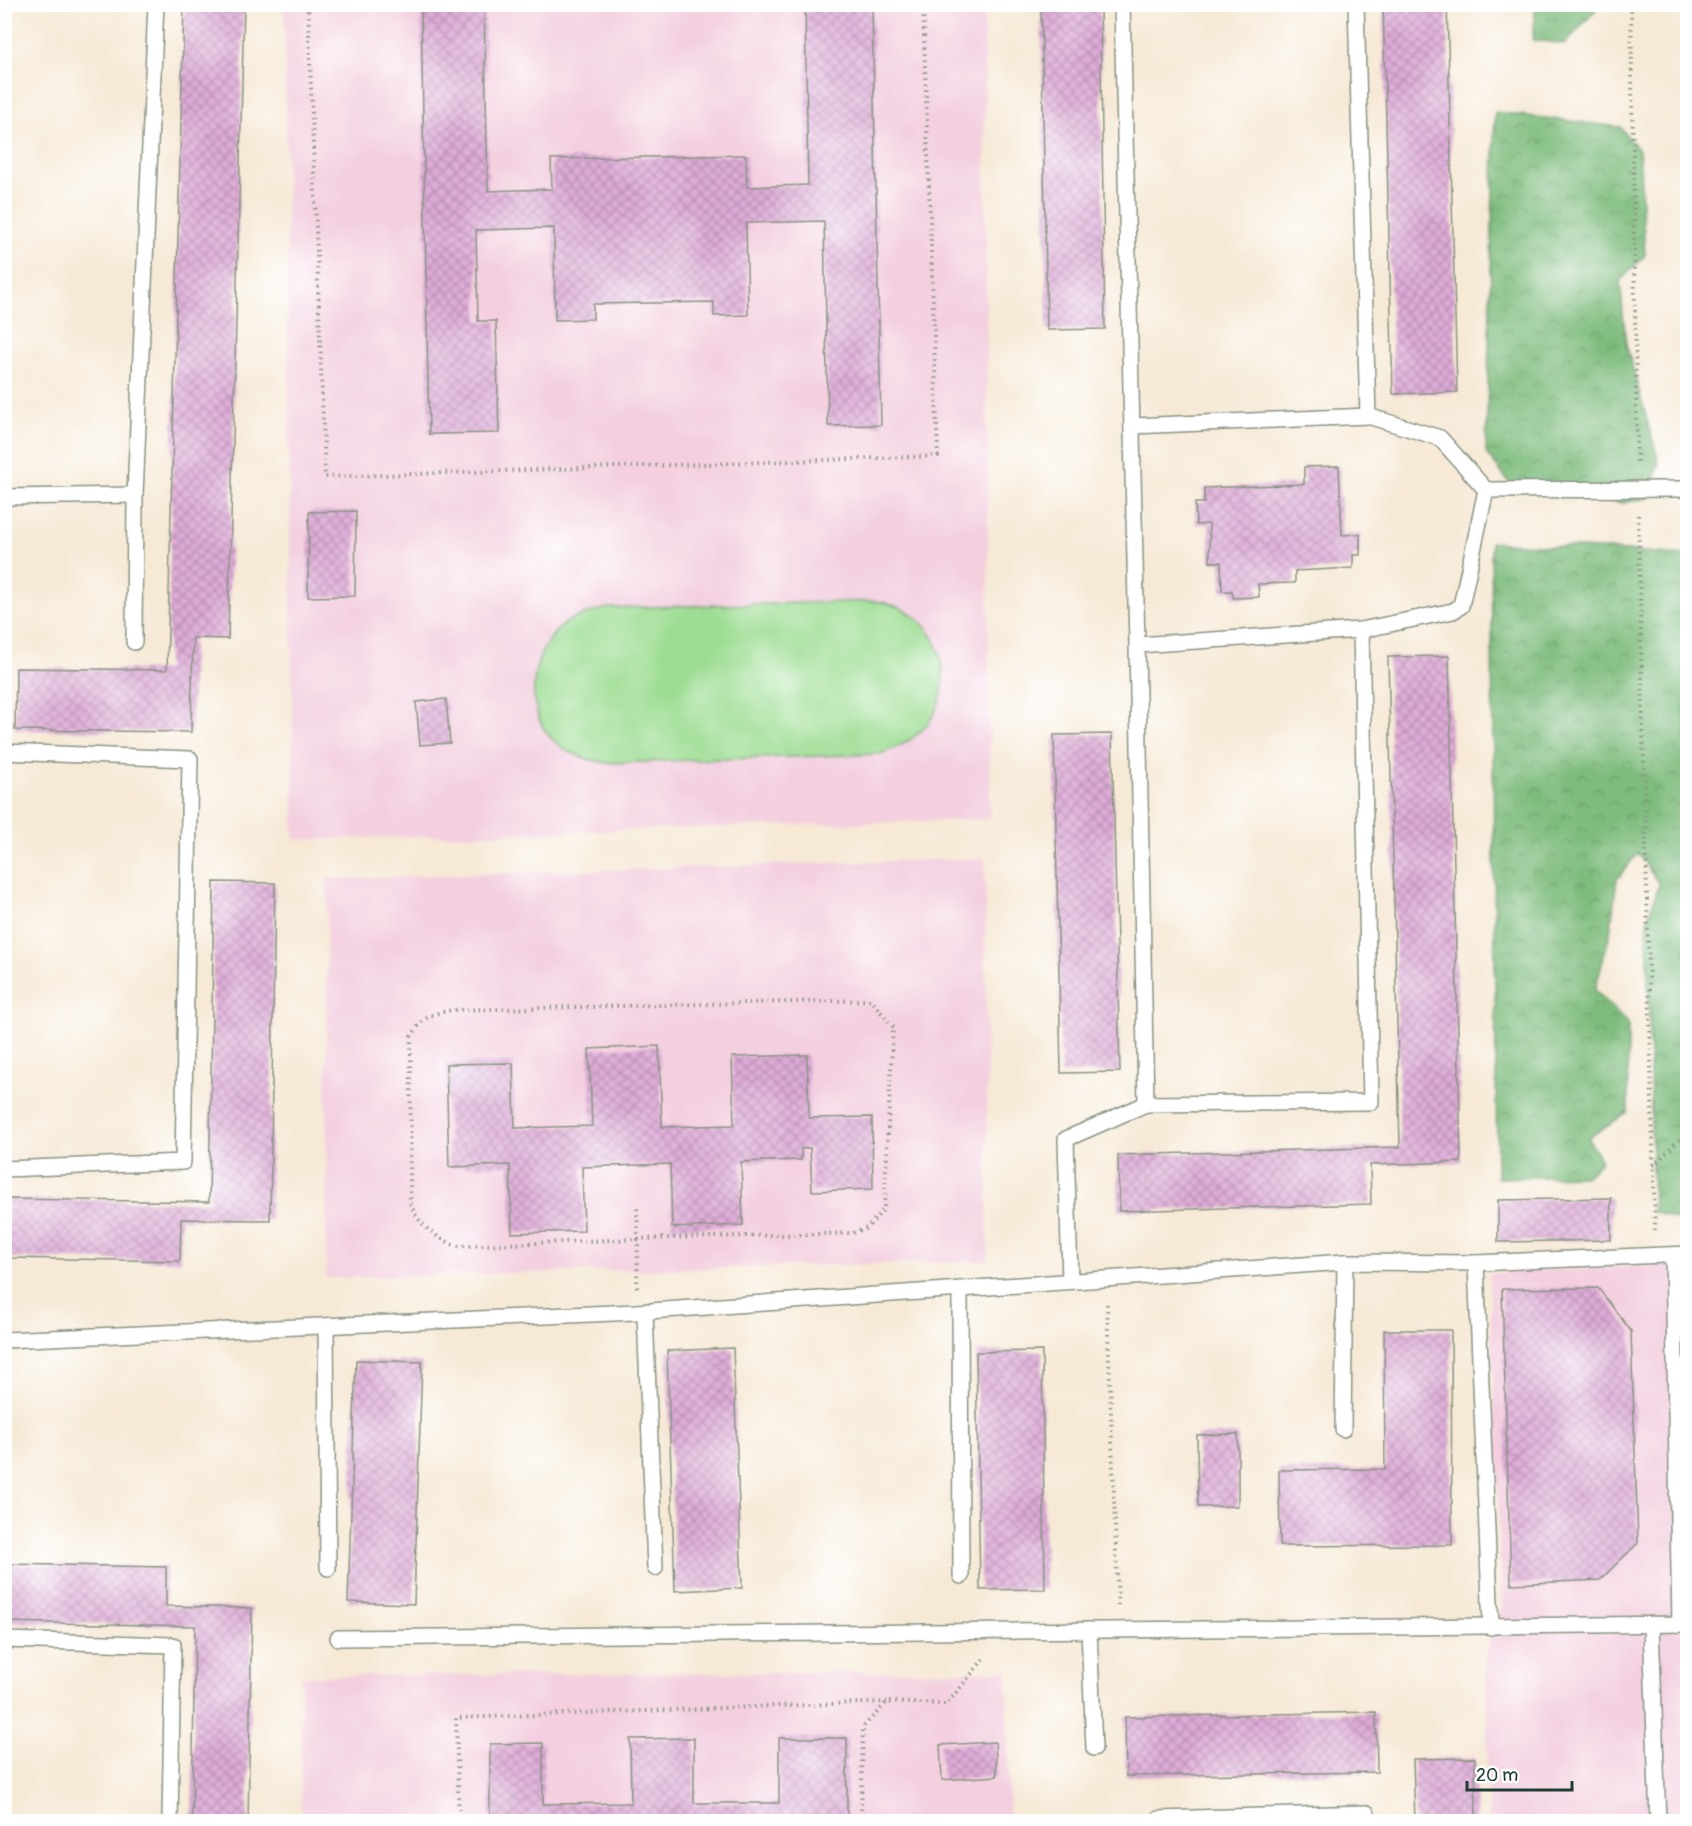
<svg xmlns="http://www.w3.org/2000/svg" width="1692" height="1826" viewBox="0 0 1692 1826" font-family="Pangolin,sans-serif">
  <defs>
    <pattern id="forest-crowns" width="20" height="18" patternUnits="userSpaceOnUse" patternTransform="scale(1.5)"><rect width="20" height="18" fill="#7ebc7d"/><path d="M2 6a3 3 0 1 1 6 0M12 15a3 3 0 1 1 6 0" fill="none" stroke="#679a67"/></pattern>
    <pattern id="building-cross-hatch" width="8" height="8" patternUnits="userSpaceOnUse" patternTransform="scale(1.5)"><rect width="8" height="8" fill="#dfacd8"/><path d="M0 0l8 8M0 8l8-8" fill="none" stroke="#b48db0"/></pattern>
  </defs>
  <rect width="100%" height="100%" fill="#fff"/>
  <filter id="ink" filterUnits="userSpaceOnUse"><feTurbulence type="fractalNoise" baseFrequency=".0167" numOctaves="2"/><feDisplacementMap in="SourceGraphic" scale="12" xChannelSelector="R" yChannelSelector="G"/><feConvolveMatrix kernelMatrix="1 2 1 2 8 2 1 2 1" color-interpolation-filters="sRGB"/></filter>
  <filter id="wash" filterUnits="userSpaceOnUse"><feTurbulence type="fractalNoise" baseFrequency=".008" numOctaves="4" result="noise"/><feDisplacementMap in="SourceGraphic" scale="24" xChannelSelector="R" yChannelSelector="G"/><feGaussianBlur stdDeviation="1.35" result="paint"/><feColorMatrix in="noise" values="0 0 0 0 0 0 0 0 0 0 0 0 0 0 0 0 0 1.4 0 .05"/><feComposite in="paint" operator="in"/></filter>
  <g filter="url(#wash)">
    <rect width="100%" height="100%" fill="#f6e9d5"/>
    <g fill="#f3cfdf">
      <path d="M 284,5 L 984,5 L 990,819 L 294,840 Z"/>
      <path d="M 985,858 L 988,1261 L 326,1278 L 327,879 Z"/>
      <path d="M 1687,1264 L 1687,1821 L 1488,1821 L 1486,1651 L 1502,1607 L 1489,1273 Z"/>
      <path d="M 1007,1671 L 1009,1821 L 301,1822 L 301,1676 Z"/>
    </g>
    <g fill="url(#forest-crowns)" stroke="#4e7c58" stroke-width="1.5">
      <path d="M 1536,5 L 1536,4 L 1600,5 L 1565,44 L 1533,40 Z"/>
      <path d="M 1495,112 L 1620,127 L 1639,150 L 1645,255 L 1620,281 L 1626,344 L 1659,463 L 1648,498 L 1624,503 L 1512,486 L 1486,453 Z"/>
      <path d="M 1491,542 L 1687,555 L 1687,1223 L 1653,1212 L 1647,921 L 1659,884 L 1638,853 L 1617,879 L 1610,933 L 1595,990 L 1628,1023 L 1628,1112 L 1588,1138 L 1601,1161 L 1586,1176 L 1497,1178 Z"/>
    </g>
    <path fill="#9ddd93" stroke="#5e8d64" stroke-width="1.5" d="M 875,601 C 893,604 908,609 921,622 C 949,649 951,699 924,728 C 912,741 896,748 880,754 L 608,763 C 587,760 569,755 553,740 C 521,709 531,644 569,621 C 581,614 595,611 608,608 Z"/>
    <g id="blocks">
      <g fill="url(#building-cross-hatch)">
        <path d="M 184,4 L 244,4 L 228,639 L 193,638 L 191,732 L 15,730 L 16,668 L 167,670 Z"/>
        <path d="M 805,4 L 872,4 L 881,425 L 828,426 L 824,221 L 746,223 L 748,315 L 714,316 L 714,302 L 593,304 L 593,319 L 555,320 L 554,228 L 476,230 L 478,321 L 496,321 L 499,433 L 429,434 L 421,9 L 484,8 L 488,191 L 552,189 L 551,159 L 746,155 L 747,187 L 808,185 Z"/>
        <path d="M 1041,4 L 1100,4 L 1105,329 L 1047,330 Z"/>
        <path d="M 1383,4 L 1447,4 L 1457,392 L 1393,394 Z"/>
        <path d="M 1339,466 L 1342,535 L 1360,534 L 1360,555 L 1353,555 L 1353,568 L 1295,571 L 1295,583 L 1258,584 L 1259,597 L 1233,598 L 1232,591 L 1222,591 L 1221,562 L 1210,562 L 1209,524 L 1196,525 L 1195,503 L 1204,503 L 1204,488 L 1304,484 L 1304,467 Z"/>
        <path d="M 356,511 L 355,596 L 308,597 L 309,512 Z"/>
        <path d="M 1449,656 L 1461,1162 L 1370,1165 L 1371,1204 L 1119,1211 L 1118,1155 L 1400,1147 L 1388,657 Z"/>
        <path d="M 446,699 L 450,743 L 420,745 L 416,702 Z"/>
        <path d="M 1112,734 L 1120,1072 L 1061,1073 L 1054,735 Z"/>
        <path d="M 214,882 L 275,883 L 270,1220 L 181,1219 L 180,1261 L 7,1258 L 8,1199 L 209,1202 Z"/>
        <path d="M 659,1046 L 662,1127 L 734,1125 L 732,1057 L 807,1055 L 809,1118 L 872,1117 L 873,1189 L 812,1191 L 810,1148 L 801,1149 L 801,1160 L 741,1162 L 743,1225 L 672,1228 L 670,1164 L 582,1167 L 584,1231 L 512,1233 L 510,1165 L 449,1167 L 446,1064 L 513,1063 L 515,1128 L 592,1126 L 589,1049 Z"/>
        <path d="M 1611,1198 L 1611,1240 L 1498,1242 L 1498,1200 Z"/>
        <path d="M 1598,1288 L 1631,1331 L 1638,1543 L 1600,1580 L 1511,1584 L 1502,1289 Z"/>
        <path d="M 1384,1330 L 1451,1330 L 1452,1545 L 1280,1546 L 1279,1470 L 1385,1469 Z"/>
        <path d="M 733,1348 L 742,1588 L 675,1591 L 667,1351 Z"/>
        <path d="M 1042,1351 L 1045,1589 L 980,1590 L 976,1352 Z"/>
        <path d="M 356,1360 L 422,1362 L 414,1604 L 348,1602 Z"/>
        <path d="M 1238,1434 L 1238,1506 L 1198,1507 L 1197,1435 Z"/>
        <path d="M 4,1564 L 166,1567 L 166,1606 L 252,1608 L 248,1822 L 192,1822 L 195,1626 L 4,1622 Z"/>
        <path d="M 1376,1712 L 1377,1772 L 1126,1776 L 1125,1717 Z"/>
        <path d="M 694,1738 L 694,1803 L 779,1803 L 779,1738 L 847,1738 L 847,1822 L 490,1822 L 490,1744 L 543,1743 L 543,1804 L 631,1803 L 630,1739 Z"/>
        <path d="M 995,1742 L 997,1776 L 942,1780 L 940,1745 Z"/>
        <path d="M 1475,1758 L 1476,1822 L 1415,1822 L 1413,1759 Z"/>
      </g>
    </g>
  </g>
  <g filter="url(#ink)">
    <use href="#blocks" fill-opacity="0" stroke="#8a9384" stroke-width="1.5"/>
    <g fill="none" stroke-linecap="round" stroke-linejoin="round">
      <defs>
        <g id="service">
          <path d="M 1122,4 L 1137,645"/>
          <path d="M 1356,4 L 1368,416 L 1440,438 L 1486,490"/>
          <path d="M 1132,426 L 1368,416"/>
          <path d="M 4,497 L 135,495"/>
          <path d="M 134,642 L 135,495 L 156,4"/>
          <path d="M 4,752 L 190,759 L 183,1162 L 4,1169"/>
          <path d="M 1146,1104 L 1137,645 L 1361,630 L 1453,611 L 1461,606 L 1486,490 L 1688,489"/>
          <path d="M 1673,1255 L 1680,1624"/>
          <path d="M 1476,1263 L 1491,1627"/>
          <path d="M 1070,1280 L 1066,1139 L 1146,1104 L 1371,1102 L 1361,630"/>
          <path d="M 960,1289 L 961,1576"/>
          <path d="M 645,1312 L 655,1568"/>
          <path d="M 326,1326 L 328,1568"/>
          <path d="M 4,1340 L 636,1312 L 1345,1262 L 1476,1263 L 1688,1254"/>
          <path d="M 1343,1429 L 1345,1262"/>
          <path d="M 1651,1624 L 1658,1822"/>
          <path d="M 1089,1630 L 1094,1748"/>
          <path d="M 338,1638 L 1688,1624"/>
          <path d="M 4,1640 L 173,1645 L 170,1822"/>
          <path d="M 1159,1822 L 1159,1819 L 1367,1813 L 1367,1822"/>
        </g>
      </defs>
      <use href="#service" stroke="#8a9384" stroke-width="18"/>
      <g stroke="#8a9384" stroke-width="4" stroke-dasharray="1.5 4.5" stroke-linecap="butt">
        <path d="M 308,4 L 325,477 L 938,456 L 923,4"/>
        <path d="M 1631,4 L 1637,466"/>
        <path d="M 1638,515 L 1655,1230"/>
        <path d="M 1653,1166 L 1688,1131"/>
        <path d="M 637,1288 L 638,1239 L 456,1246 C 433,1235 420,1227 410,1203 L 411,1037 C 424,1016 430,1014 453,1010 L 871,1000 L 893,1027 L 884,1209 L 867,1228 L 853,1233 L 638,1239 L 637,1204"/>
        <path d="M 1107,1304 L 1118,1605"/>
        <path d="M 459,1822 L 456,1718 L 887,1702"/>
        <path d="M 861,1822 L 863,1727 L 887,1702 L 947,1704 L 986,1656"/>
      </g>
      <use href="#service" stroke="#fff" stroke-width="15"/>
    </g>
  </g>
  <rect width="1692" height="1826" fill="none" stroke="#fff" stroke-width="24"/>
  <path d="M1467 1781v9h105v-9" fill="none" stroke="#1f3d34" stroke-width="3"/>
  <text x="1476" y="1781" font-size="18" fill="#1f3d34" stroke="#ffffff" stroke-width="4.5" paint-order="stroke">20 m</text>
</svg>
